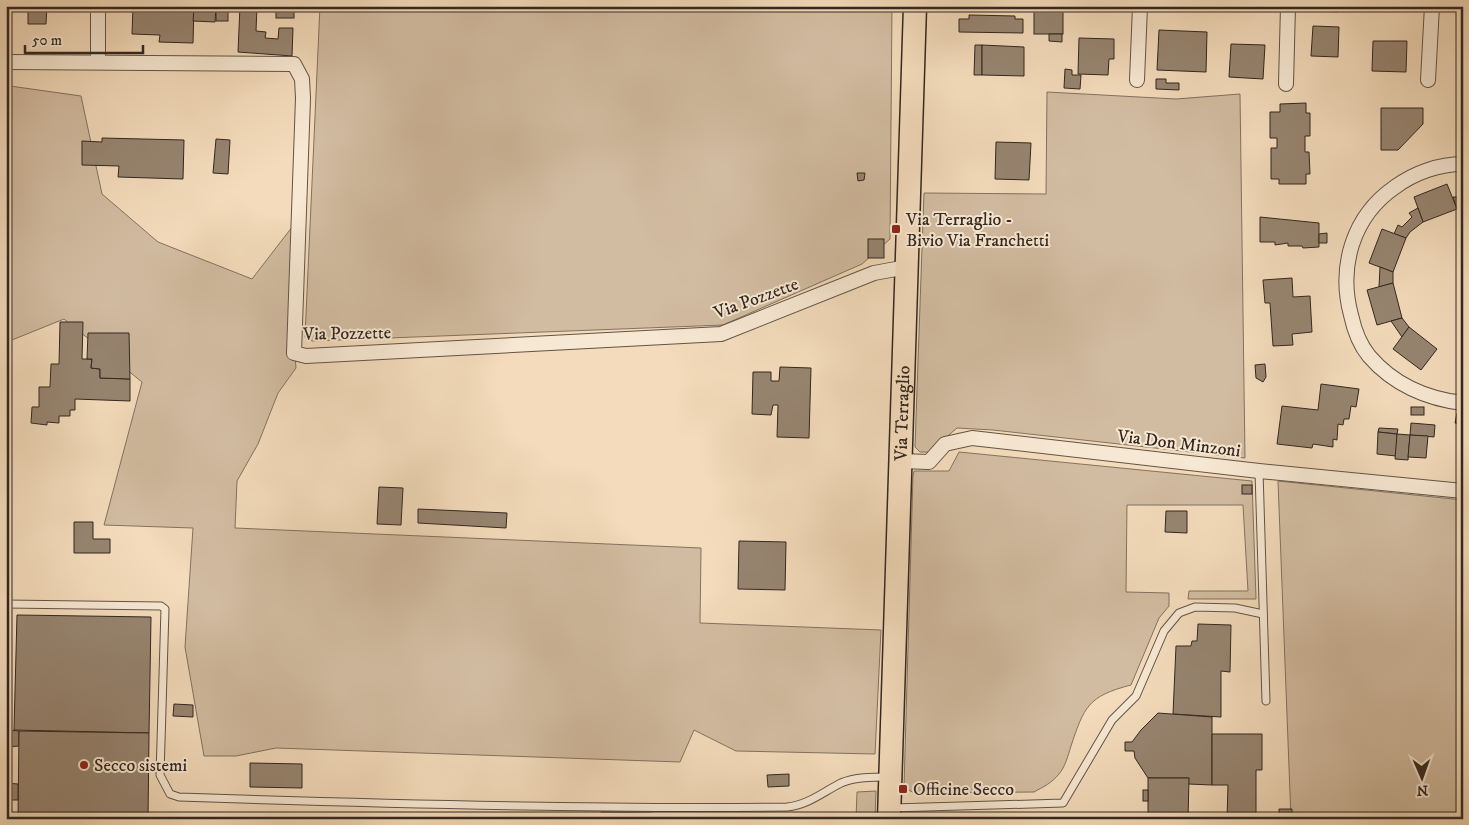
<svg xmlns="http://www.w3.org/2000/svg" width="1469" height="825" viewBox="0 0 1469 825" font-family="'IM FELL DW Pica',serif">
  <rect width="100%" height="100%" fill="#f3dbbb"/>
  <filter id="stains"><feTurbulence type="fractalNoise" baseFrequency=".004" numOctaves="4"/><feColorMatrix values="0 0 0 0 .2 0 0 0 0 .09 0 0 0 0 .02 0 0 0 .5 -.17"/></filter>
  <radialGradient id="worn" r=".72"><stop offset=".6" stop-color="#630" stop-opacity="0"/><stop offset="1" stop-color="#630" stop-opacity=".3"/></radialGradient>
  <g fill="#d2bca1" stroke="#827260">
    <path d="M 320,6 L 892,6 L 890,239 L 862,264 L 723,325 L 312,341 L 305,337 Z"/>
    <path d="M 10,86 L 81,96 L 102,194 L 158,242 L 252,279 L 296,222 L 292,318 L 296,368 L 278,393 L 258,444 L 237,481 L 235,528 L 701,548 L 700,623 L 881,630 L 875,754 L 736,751 L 694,730 L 680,762 L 276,748 L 236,756 L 204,756 L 185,647 L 193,528 L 104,525 L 142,382 L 64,319 L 7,342 Z"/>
    <path d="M 1047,92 L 1176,99 L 1240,94 L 1245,458 L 993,430 L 957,428 L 929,452 L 920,452 L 915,447 L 924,193 L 1046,194 Z"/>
    <path d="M 959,452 L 1252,481 L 1256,599 L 1188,599 L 1189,591 L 1248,591 L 1243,505 L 1127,505 L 1126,592 L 1169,593 L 1169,606 L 1159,618 L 1131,685 C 1088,696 1084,707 1071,746 C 1068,756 1065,767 1059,774 C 1052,783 1043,787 1034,792 L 914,793 L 904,787 L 913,476 L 914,471 L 949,471 Z"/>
    <path d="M 1278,481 L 1463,500 L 1463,819 L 1291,819 Z"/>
    <path d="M 876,791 L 875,819 L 856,819 L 857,792 Z"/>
  </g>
  <g fill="#978571" stroke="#332720">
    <path d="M 28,6 L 47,6 L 46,24 L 28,24 Z"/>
    <path d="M 133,6 L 194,6 L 193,43 L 159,42 L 160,35 L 132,34 Z"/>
    <path d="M 200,6 L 216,6 L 215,22 L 193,21 L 194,9 L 199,10 Z"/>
    <rect x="216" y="6" width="12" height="15"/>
    <path d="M 240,6 L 257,7 L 256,31 L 266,32 L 265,38 L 278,39 L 279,28 L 293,28 L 292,56 L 238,52 Z"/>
    <rect x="276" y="6" width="18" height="12"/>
    <path d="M 1309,6 L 1337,6 L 1337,12 L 1309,10 Z"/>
    <rect x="1034" y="9" width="29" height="25"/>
    <path d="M 969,15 L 1015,16 L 1015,19 L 1023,19 L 1023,33 L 959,32 L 959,19 L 969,19 Z"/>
    <path d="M 1313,26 L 1339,27 L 1338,57 L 1311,56 Z"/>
    <path d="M 1159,30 L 1207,32 L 1206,72 L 1157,70 Z"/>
    <path d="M 1049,34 L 1062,34 L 1062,42 L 1049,41 Z"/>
    <path d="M 1459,34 L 1463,34 L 1463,54 L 1458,54 Z"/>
    <path d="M 1079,38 L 1114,39 L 1114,59 L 1109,59 L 1108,75 L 1078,74 Z"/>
    <path d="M 1373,41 L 1407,41 L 1406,72 L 1372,71 Z"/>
    <path d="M 1231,44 L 1265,45 L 1263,79 L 1229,77 Z"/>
    <path d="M 975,45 L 982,45 L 982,75 L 974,75 Z"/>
    <path d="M 982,45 L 1024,47 L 1024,76 L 982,75 Z"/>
    <path d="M 1065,69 L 1072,70 L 1072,75 L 1081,75 L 1080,89 L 1064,88 Z"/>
    <path d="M 1156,79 L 1166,79 L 1166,83 L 1179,83 L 1179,90 L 1156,89 Z"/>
    <path d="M 1306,103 L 1306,113 L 1310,113 L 1310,136 L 1305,136 L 1305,152 L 1309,152 L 1310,174 L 1306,174 L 1306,184 L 1279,184 L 1279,179 L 1271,179 L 1271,148 L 1277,148 L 1277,138 L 1270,138 L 1270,112 L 1280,112 L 1280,104 Z"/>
    <path d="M 1381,108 L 1423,108 L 1423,124 L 1398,150 L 1381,150 Z"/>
    <path d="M 102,138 L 184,140 L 183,179 L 118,177 L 119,166 L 82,165 L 82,141 L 102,142 Z"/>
    <path d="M 216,139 L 230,140 L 228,174 L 213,173 Z"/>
    <path d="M 996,142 L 1031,143 L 1029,180 L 995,179 Z"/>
    <path d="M 857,173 L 865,173 L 864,180 L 858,181 Z"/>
    <path d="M 1447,184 L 1457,209 L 1423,222 L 1414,197 Z"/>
    <path d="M 1453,197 L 1463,197 L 1463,209 L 1457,209 Z"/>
    <path d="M 1418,208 L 1423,222 L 1410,232 L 1406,238 L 1394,234 L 1398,225 L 1402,227 L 1412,217 L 1409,213 Z"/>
    <path d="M 1260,217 L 1319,223 L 1319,247 L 1303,248 L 1302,246 L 1288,246 L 1288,243 L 1275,245 L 1275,242 L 1260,242 Z"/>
    <path d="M 1382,229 L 1406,238 L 1393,272 L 1369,263 Z"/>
    <path d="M 1327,233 L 1327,243 L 1319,243 L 1319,234 Z"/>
    <rect x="868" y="239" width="16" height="19"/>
    <path d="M 1380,267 L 1393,272 L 1393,283 L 1379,287 Z"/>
    <path d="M 1292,278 L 1293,297 L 1310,296 L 1312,332 L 1292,334 L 1293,345 L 1273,346 L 1270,303 L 1265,303 L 1263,280 Z"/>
    <path d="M 1393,283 L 1402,318 L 1377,325 L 1367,290 Z"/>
    <path d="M 1402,318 L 1409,327 L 1402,337 L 1391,321 Z"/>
    <path d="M 60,322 L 83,322 L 82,359 L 92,359 L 91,368 L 100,369 L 100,378 L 130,379 L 130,401 L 75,399 L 75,410 L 70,410 L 70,416 L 59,416 L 59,423 L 47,422 L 47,425 L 31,423 L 32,407 L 39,407 L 39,387 L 50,387 L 51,364 L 59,364 Z"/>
    <path d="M 1409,327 L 1437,349 L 1421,370 L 1393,349 Z"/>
    <path d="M 88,333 L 129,333 L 130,379 L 100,378 L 100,369 L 91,368 L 92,359 L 87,359 Z"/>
    <path d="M 1265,364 L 1266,377 L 1263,382 L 1256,378 L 1255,365 Z"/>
    <path d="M 780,367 L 811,368 L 809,438 L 777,437 L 778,405 L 773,405 L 771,415 L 752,414 L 753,372 L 771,372 L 771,381 L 779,381 Z"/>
    <path d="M 1321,384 L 1359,389 L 1356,407 L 1351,406 L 1349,419 L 1344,419 L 1343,425 L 1338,424 L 1337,440 L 1333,439 L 1333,447 L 1313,444 L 1312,448 L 1277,444 L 1282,406 L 1318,410 Z"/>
    <rect x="1411" y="407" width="13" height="8"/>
    <path d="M 1457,413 L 1463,414 L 1463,425 L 1455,423 Z"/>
    <path d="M 1411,423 L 1435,425 L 1434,437 L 1410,435 Z"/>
    <path d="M 1379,428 L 1398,429 L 1397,434 L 1378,432 Z"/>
    <path d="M 1378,432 L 1397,434 L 1396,456 L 1377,454 Z"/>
    <path d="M 1397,434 L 1410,435 L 1408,460 L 1395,459 Z"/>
    <path d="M 1410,435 L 1428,436 L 1426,458 L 1408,457 Z"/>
    <rect x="1242" y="485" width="10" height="9"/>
    <path d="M 379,487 L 403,488 L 401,525 L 377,524 Z"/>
    <path d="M 418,509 L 507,513 L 506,528 L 418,523 Z"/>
    <path d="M 1166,511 L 1187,511 L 1187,533 L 1165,532 Z"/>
    <path d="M 74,522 L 93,522 L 93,539 L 110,539 L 110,553 L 74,553 Z"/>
    <path d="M 739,541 L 786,542 L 785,590 L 738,589 Z"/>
    <path d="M 17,615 L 151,617 L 149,733 L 14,730 Z"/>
    <path d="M 1198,624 L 1231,625 L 1230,672 L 1221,671 L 1221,717 L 1173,714 L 1176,646 L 1191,646 L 1192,641 L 1197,641 Z"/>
    <path d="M 174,704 L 193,705 L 193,717 L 173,716 Z"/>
    <path d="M 1158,713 L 1212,717 L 1212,785 L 1188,784 L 1189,778 L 1148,778 L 1135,758 L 1134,751 L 1125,751 L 1125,742 L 1132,742 L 1141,730 Z"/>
    <path d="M 7,730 L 19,731 L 19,746 L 7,747 Z"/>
    <path d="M 19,731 L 149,733 L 148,819 L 18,819 Z"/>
    <path d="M 1212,734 L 1262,734 L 1262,770 L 1256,770 L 1256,819 L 1227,819 L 1228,785 L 1212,785 Z"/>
    <path d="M 250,763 L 302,764 L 302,788 L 250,787 Z"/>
    <path d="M 789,774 L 789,786 L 768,787 L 767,775 Z"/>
    <path d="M 1148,778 L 1189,778 L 1188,819 L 1148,819 Z"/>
    <path d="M 7,783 L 18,784 L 18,800 L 7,800 Z"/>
    <rect x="1143" y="790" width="5" height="11"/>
    <path d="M 1279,809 L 1292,809 L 1292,818 L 1298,819 L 1279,819 Z"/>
    <path d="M 601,812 L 652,813 L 652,819 L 601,819 Z"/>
  </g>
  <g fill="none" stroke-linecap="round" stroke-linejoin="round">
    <defs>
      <g id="lane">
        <path d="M 1259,471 L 1266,701"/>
        <path d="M 6,604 L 161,606 L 165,609 L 160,775 L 170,794 L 179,797 C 382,804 584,809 787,807 C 808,805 823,792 841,783 C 855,777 873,777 888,777"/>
        <path d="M 893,808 L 1063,803 L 1112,720 L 1136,696 L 1164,631 L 1179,613 L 1195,607 L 1235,608 L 1263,614"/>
      </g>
      <g id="street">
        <path d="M 98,6 L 98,61"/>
        <path d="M 6,62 L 294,64 L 302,79 L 303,98 L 294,353 L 306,356 L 721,334 L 874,273 L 907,267"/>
        <path d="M 1137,80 L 1140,6"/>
        <path d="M 1428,80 L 1432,6"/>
        <path d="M 1286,84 L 1288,6"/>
        <path d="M 1463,164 C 1439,164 1414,173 1395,187 C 1353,216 1338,266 1351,315 C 1354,329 1360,345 1369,356 C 1393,384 1427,399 1463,403"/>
        <path d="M 900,461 L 929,462 L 945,444 L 972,438 L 1259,471 L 1463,491"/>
      </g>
      <g id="primary">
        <path id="s1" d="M 889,819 L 915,6"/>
      </g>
    </defs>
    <use href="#lane" stroke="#635447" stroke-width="9"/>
    <use href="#street" stroke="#635447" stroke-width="16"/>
    <use href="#primary" stroke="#332720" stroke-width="25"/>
    <use href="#lane" stroke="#f7e8d3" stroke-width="7"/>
    <use href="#street" stroke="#f7e8d3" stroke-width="14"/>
    <use href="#primary" stroke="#f3dbbb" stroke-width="22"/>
  </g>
  <g fill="#8f2418" stroke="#f7e8d3" stroke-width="2">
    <rect x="891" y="224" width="10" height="10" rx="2.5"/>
    <circle cx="84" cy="765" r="5"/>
    <rect x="898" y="784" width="10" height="10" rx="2.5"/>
  </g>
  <g text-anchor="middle" stroke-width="4" stroke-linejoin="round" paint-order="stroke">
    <g font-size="18" fill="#332720" stroke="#f7e8d3" text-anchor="start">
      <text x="906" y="225">Via Terraglio -<tspan x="906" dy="21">Bivio Via Franchetti</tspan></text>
      <text x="94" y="771">Secco sistemi</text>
      <text x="913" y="795">Officine Secco</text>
    </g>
    <g font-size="18" fill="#332720" stroke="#f7e8d3">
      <text transform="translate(756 298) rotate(-20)" y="6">Via Pozzette</text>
      <text transform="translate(347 333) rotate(-1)" y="6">Via Pozzette</text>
      <text dy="6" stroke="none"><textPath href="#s1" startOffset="406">Via Terraglio</textPath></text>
      <text transform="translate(1179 443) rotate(7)" y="6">Via Don Minzoni</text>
    </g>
  </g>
  <rect width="1469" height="825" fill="none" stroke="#f3dbbb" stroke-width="25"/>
  <rect x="8" y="8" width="1454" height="810" fill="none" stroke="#332720" stroke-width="2.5"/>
  <rect x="12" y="12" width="1444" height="800" fill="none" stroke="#332720"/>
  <g transform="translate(1422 778) rotate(178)" stroke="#f7e8d3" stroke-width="4" paint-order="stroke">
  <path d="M0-4L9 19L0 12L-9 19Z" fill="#332720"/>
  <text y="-8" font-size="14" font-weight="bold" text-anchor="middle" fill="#332720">N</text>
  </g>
  <path d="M25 45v8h118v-8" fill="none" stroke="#332720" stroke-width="2.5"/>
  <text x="32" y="45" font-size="15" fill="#332720" stroke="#f7e8d3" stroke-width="4" paint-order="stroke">50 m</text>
  <rect width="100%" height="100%" filter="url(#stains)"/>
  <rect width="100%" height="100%" fill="url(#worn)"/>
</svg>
